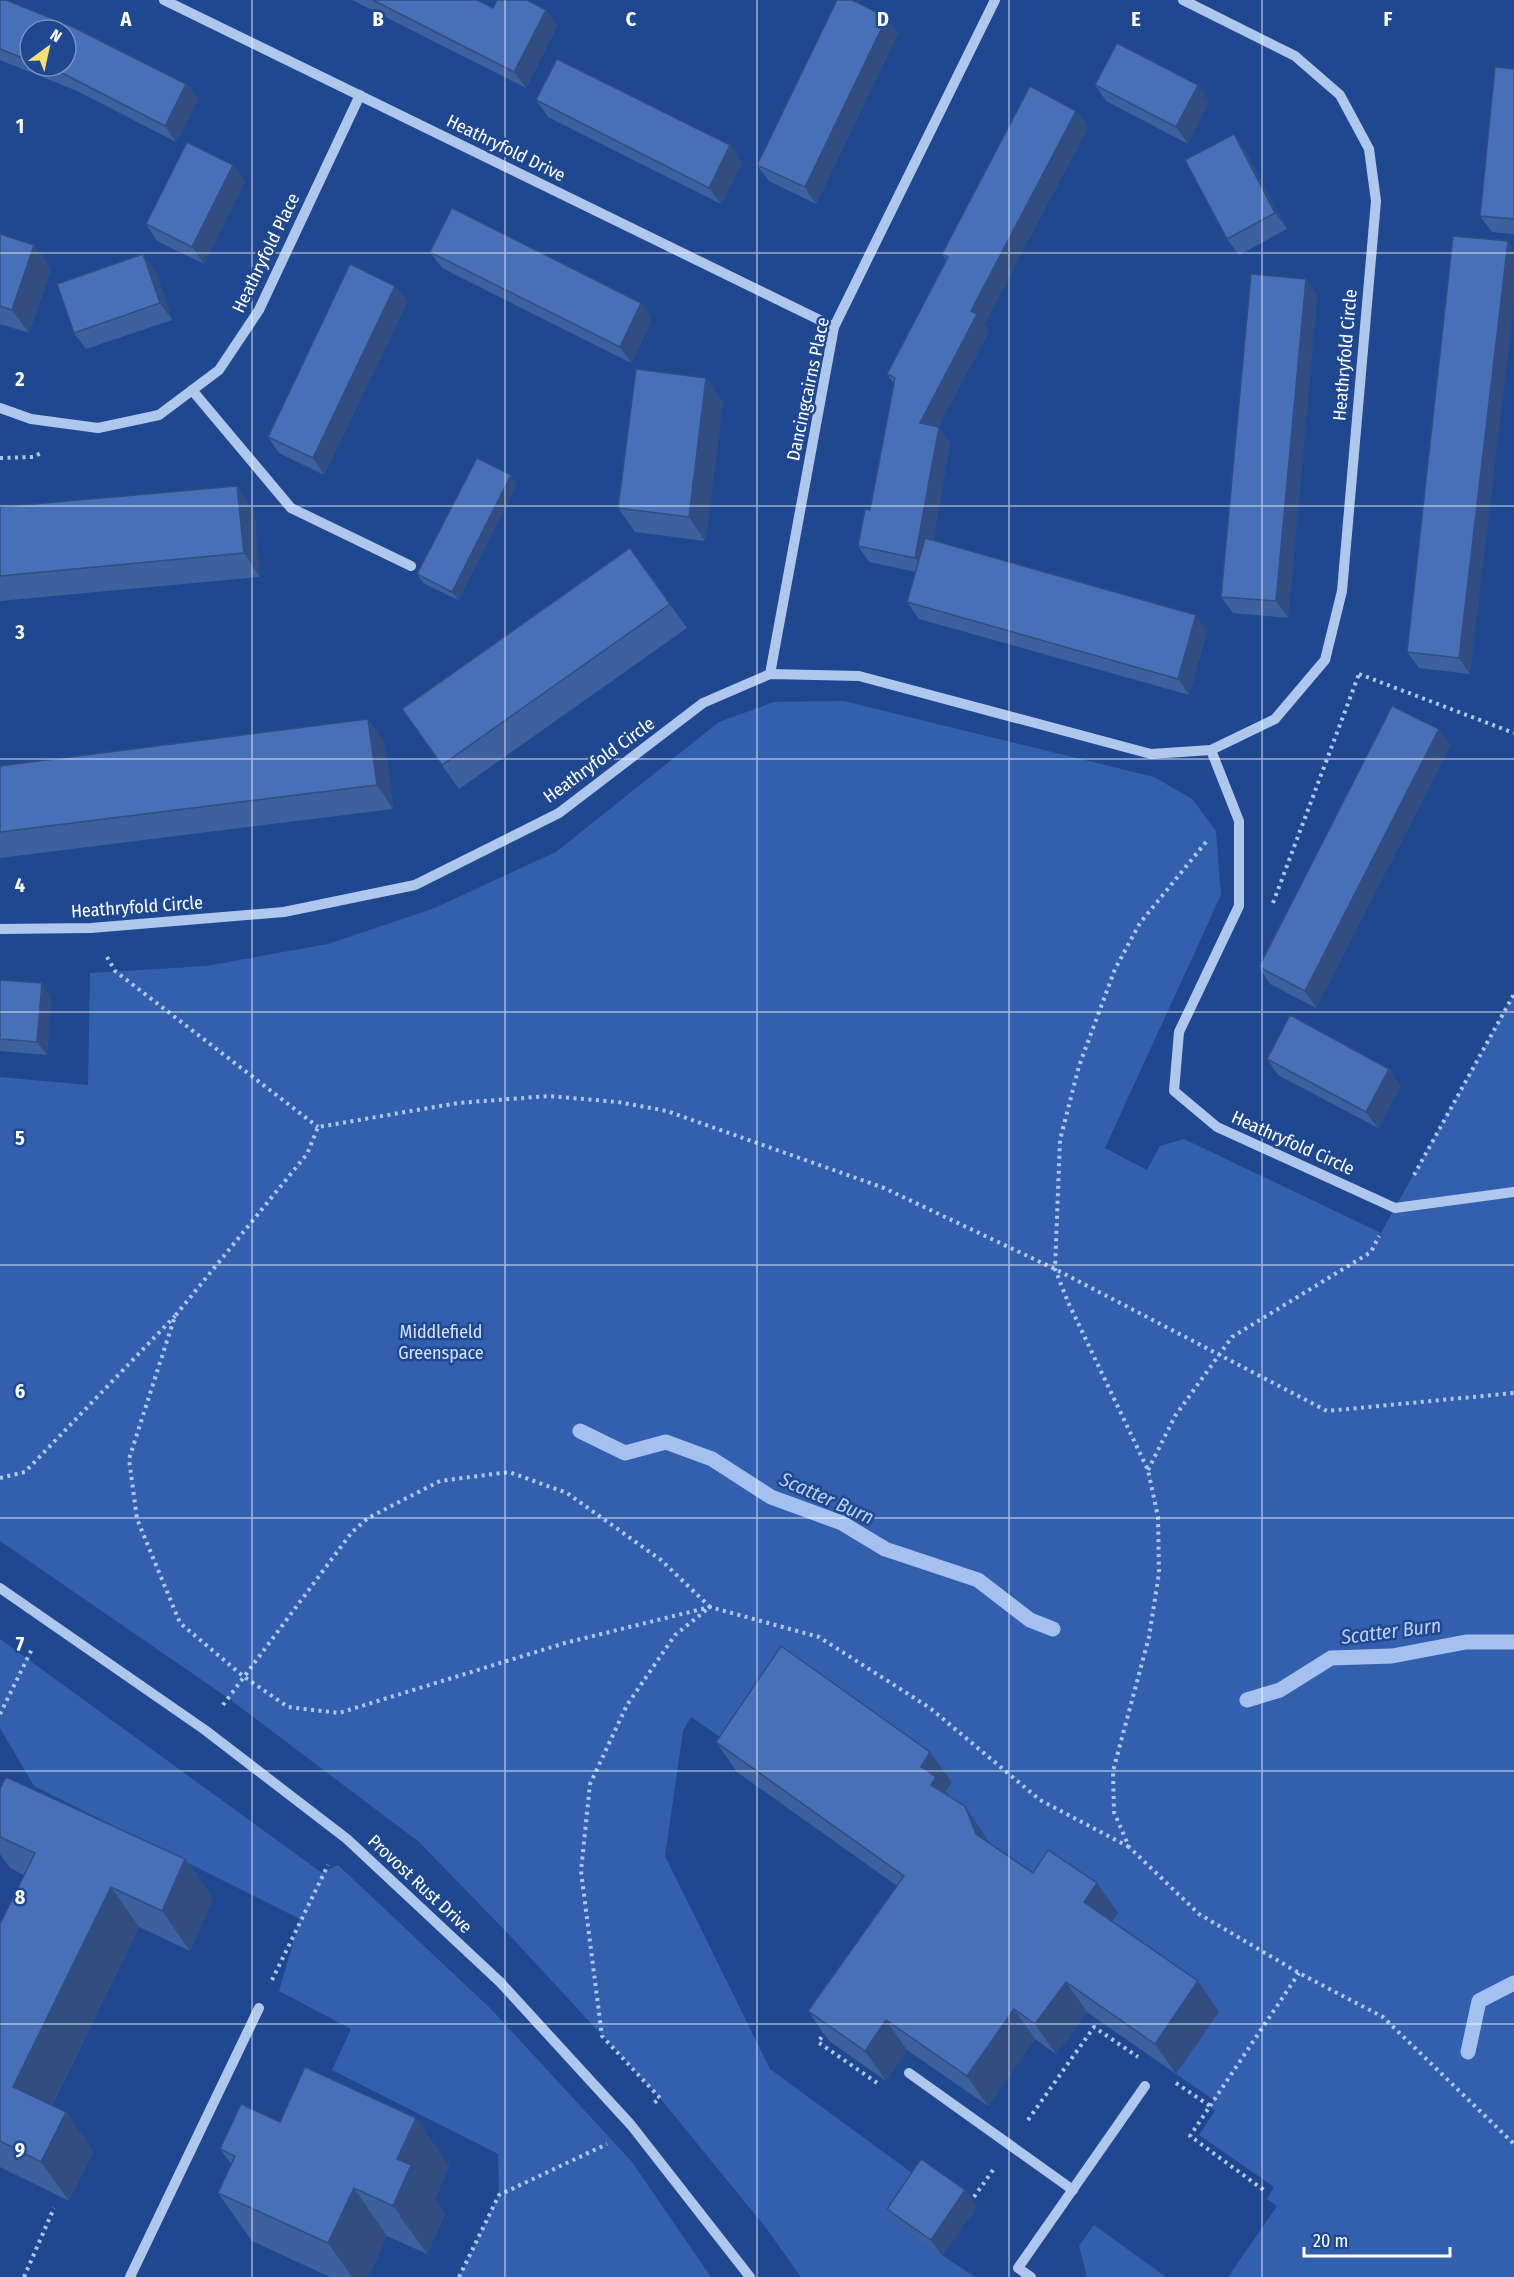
<svg xmlns="http://www.w3.org/2000/svg" width="1514" height="2277" viewBox="0 0 1514 2277" font-family="'Fira Sans Condensed',sans-serif">
  <rect width="100%" height="100%" fill="#1f4891"/>
  <g fill="#3260ae">
    <path d="M 844,701 L 1154,777 L 1192,799 L 1216,831 L 1221,895 L 1105,1148 L 1147,1170 L 1160,1146 L 1184,1139 L 1381,1233 L 1514,994 L 1514,2277 L 1228,2277 L 1277,2206 L 1267,2199 L 1274,2187 L 1199,2135 L 1215,2111 L 1210,2106 L 1214,2100 L 1176,2074 L 1219,2011 L 1054,1903 L 748,1756 L 691,1717 L 683,1731 L 665,1856 L 770,2069 L 927,2184 L 898,2226 L 975,2277 L 801,2277 L 766,2228 L 660,2098 L 515,1941 L 419,1842 L 228,1698 L 0,1541 L 0,1077 L 88,1085 L 90,973 L 206,966 L 328,944 L 432,909 L 556,852 L 719,722 L 774,702 Z"/>
    <path d="M 0,1639 L 322,1873 L 338,1865 L 491,2009 L 632,2162 L 711,2277 L 459,2277 L 499,2195 L 498,2154 L 332,2070 L 351,2029 L 279,1991 L 300,1919 L 34,1786 L 0,1728 Z"/>
    <path d="M 1094,2225 L 1166,2277 L 1087,2277 L 1079,2246 Z"/>
  </g>
  <g fill="none" stroke-linecap="round" stroke-linejoin="round">
    <g stroke="#a3c0ef" stroke-width="15">
      <path d="M 580,1431 L 625,1453 L 666,1442 L 712,1459 L 771,1497 L 842,1523 L 885,1549 L 978,1580 L 1030,1620 L 1053,1629"/>
      <path d="M 1247,1700 L 1280,1690 L 1331,1658 L 1392,1656 L 1466,1642 L 1514,1642"/>
      <path d="M 1468,2052 L 1479,2001 L 1514,1983"/>
    </g>
    <g stroke="#b0c7ed" stroke-width="4" stroke-dasharray="3 4.5" stroke-linecap="butt">
      <path d="M 0,458 L 33,457 L 41,453"/>
      <path d="M 1359,674 L 1514,733"/>
      <path d="M 1206,842 L 1140,923 L 1115,969 L 1079,1066 L 1060,1140 L 1055,1269 L 1068,1302 L 1148,1470 L 1158,1517 L 1159,1573 L 1149,1637 L 1113,1771 L 1114,1812 L 1129,1847 L 1199,1914 L 1299,1973 L 1383,2017 L 1514,2144"/>
      <path d="M 1273,903 L 1359,674"/>
      <path d="M 107,957 L 115,971 L 318,1127"/>
      <path d="M 1414,1175 L 1514,994"/>
      <path d="M 1148,1470 L 1175,1416 L 1232,1337 L 1371,1252 L 1379,1236"/>
      <path d="M 0,1478 L 25,1472 L 175,1316"/>
      <path d="M 223,1705 L 352,1532 L 368,1518 L 440,1481 L 509,1472 L 567,1493 L 661,1560 L 710,1607 L 675,1635 L 627,1705 L 590,1784 L 581,1871 L 602,2036 L 660,2098 L 653,2104"/>
      <path d="M 0,1714 L 33,1647"/>
      <path d="M 1129,1847 L 1040,1800 L 930,1708 L 819,1637 L 710,1607 L 565,1643 L 339,1713 L 288,1707 L 243,1676 L 180,1623 L 137,1519 L 129,1459 L 175,1316 L 307,1154 L 318,1127 L 458,1103 L 549,1096 L 618,1102 L 667,1111 L 884,1188 L 1055,1269 L 1327,1411 L 1514,1393"/>
      <path d="M 272,1980 L 328,1865"/>
      <path d="M 826,2031 L 818,2042 L 880,2085"/>
      <path d="M 1176,2083 L 1210,2106 L 1190,2136 L 1265,2191"/>
      <path d="M 1210,2106 L 1299,1973"/>
      <path d="M 1028,2120 L 1094,2027 L 1138,2057"/>
      <path d="M 974,2197 L 993,2170"/>
      <path d="M 24,2277 L 54,2208"/>
      <path d="M 459,2277 L 499,2195 L 607,2144"/>
    </g>
    <g stroke="#b0c7ed" stroke-width="10">
      <path d="M 164,0 L 834,327"/>
      <path d="M 192,390 L 291,508 L 411,566"/>
      <path d="M 0,408 L 31,419 L 98,428 L 159,415 L 219,370 L 259,310 L 360,95"/>
      <path d="M 770,674 L 834,327 L 995,0"/>
      <path d="M 1211,750 L 1239,821 L 1239,906 L 1179,1032 L 1174,1091 L 1217,1127 L 1395,1208 L 1514,1192"/>
      <path d="M 0,929 L 91,928 L 284,912 L 415,885 L 559,813 L 703,703 L 770,674 L 859,676 L 1151,754 L 1211,750 L 1275,719 L 1325,660 L 1342,591 L 1376,201 L 1369,149 L 1340,95 L 1295,56 L 1183,0"/>
      <path d="M 0,1588 L 205,1730 L 347,1839 L 500,1982 L 631,2125 L 750,2277"/>
      <path d="M 909,2073 L 1073,2190"/>
      <path d="M 130,2277 L 259,2008"/>
      <path d="M 1031,2277 L 1018,2268 L 1145,2086"/>
    </g>
  </g>
  <g fill="#3d609e" fill-rule="evenodd">
    <path d="M 0,0 L 186,84 L 198,100 L 176,142 L 77,91 L 0,60 ZM 30,30 L 66,66 L 30,66 Z"/>
    <path d="M 352,0 L 477,0 L 493,8 L 546,10 L 557,26 L 526,88 Z"/>
    <path d="M 898,33 L 816,204 L 769,181 L 757,165 Z"/>
    <path d="M 1514,69 L 1514,234 L 1492,232 L 1480,216 Z"/>
    <path d="M 1095,85 L 1209,101 L 1188,144 L 1106,101 Z"/>
    <path d="M 536,100 L 742,162 L 721,204 L 548,117 Z"/>
    <path d="M 1088,127 L 984,324 L 989,331 L 938,427 L 950,443 L 933,541 L 1207,631 L 1189,695 L 919,619 L 907,602 L 916,572 L 869,562 L 858,546 L 870,510 L 894,384 L 887,374 L 946,260 L 942,254 Z"/>
    <path d="M 1234,134 L 1245,151 L 1287,229 L 1239,255 L 1227,239 Z"/>
    <path d="M 233,165 L 245,182 L 204,264 L 157,241 L 146,224 Z"/>
    <path d="M 0,234 L 34,245 L 51,269 L 29,333 L 0,324 Z"/>
    <path d="M 1453,236 L 1470,674 L 1419,668 L 1407,652 Z"/>
    <path d="M 430,252 L 641,303 L 652,320 L 631,363 L 442,268 Z"/>
    <path d="M 155,270 L 172,320 L 86,349 L 74,333 Z"/>
    <path d="M 1306,279 L 1317,296 L 1288,618 L 1233,613 L 1221,597 Z"/>
    <path d="M 395,286 L 407,302 L 324,475 L 279,453 L 268,437 Z"/>
    <path d="M 706,378 L 723,402 L 705,541 L 635,532 L 618,508 Z"/>
    <path d="M 517,484 L 458,600 L 423,583 L 417,574 Z"/>
    <path d="M 0,507 L 254,510 L 260,577 L 0,601 Z"/>
    <path d="M 630,548 L 687,628 L 459,789 L 402,709 Z"/>
    <path d="M 368,719 L 385,743 L 393,809 L 0,858 L 0,766 Z"/>
    <path d="M 1439,729 L 1450,746 L 1316,1008 L 1270,984 L 1259,967 Z"/>
    <path d="M 0,980 L 51,997 L 47,1055 L 0,1051 Z"/>
    <path d="M 1267,1059 L 1389,1069 L 1400,1086 L 1378,1128 L 1278,1075 Z"/>
    <path d="M 716,1742 L 930,1752 L 952,1782 L 946,1791 L 950,1797 L 986,1837 L 988,1842 L 1033,1873 L 1118,1913 L 1112,1922 L 1198,1981 L 1219,2012 L 1176,2074 L 1087,2012 L 1056,2054 L 1035,2039 L 988,2106 L 907,2050 L 886,2081 L 829,2041 L 808,2011 L 897,1886 L 737,1772 Z"/>
    <path d="M 0,1789 L 185,1859 L 213,1899 L 190,1951 L 139,1927 L 52,2105 L 66,2112 L 93,2152 L 69,2201 L 0,2167 L 0,1924 L 24,1875 L 10,1868 L 0,1854 Z"/>
    <path d="M 416,2118 L 449,2166 L 435,2199 L 445,2214 L 427,2254 L 387,2236 L 368,2277 L 330,2277 L 252,2241 L 218,2193 L 231,2164 L 220,2149 L 280,2122 Z"/>
    <path d="M 965,2190 L 977,2206 L 942,2256 L 898,2226 L 887,2209 Z"/>
  </g>
  <g fill="#324e81">
    <path d="M 546,10 L 557,26 L 526,88 L 514,72 Z"/>
    <path d="M 887,17 L 898,33 L 816,204 L 805,187 Z"/>
    <path d="M 186,84 L 198,100 L 176,142 L 165,126 Z"/>
    <path d="M 1198,85 L 1209,101 L 1188,144 L 1176,127 Z"/>
    <path d="M 1076,111 L 1088,127 L 984,324 L 989,331 L 931,440 L 920,423 L 971,311 Z"/>
    <path d="M 1234,134 L 1245,151 L 1287,229 L 1275,213 Z"/>
    <path d="M 730,145 L 742,162 L 721,204 L 709,188 Z"/>
    <path d="M 233,165 L 245,182 L 204,264 L 192,247 Z"/>
    <path d="M 1508,241 L 1514,250 L 1514,304 L 1470,674 L 1459,658 Z"/>
    <path d="M 34,245 L 51,269 L 29,333 L 12,310 Z"/>
    <path d="M 143,254 L 155,270 L 172,320 L 160,303 Z"/>
    <path d="M 1306,279 L 1317,296 L 1288,618 L 1276,601 Z"/>
    <path d="M 395,286 L 407,302 L 324,475 L 313,458 Z"/>
    <path d="M 641,303 L 652,320 L 631,363 L 620,347 Z"/>
    <path d="M 706,378 L 723,402 L 705,541 L 689,517 Z"/>
    <path d="M 939,427 L 950,443 L 927,574 L 915,558 Z"/>
    <path d="M 511,475 L 517,484 L 458,600 L 452,592 Z"/>
    <path d="M 237,486 L 254,510 L 260,577 L 244,553 Z"/>
    <path d="M 1196,615 L 1207,631 L 1189,695 L 1178,679 Z"/>
    <path d="M 368,719 L 385,743 L 393,809 L 377,785 Z"/>
    <path d="M 1439,729 L 1450,746 L 1316,1008 L 1305,991 Z"/>
    <path d="M 42,983 L 51,997 L 47,1055 L 37,1042 Z"/>
    <path d="M 1389,1069 L 1400,1086 L 1378,1128 L 1366,1112 Z"/>
    <path d="M 930,1752 L 952,1782 L 946,1791 L 957,1807 L 931,1785 L 921,1767 Z"/>
    <path d="M 965,1806 L 986,1837 L 997,1864 L 976,1834 Z"/>
    <path d="M 185,1859 L 213,1899 L 190,1951 L 162,1911 Z"/>
    <path d="M 1097,1883 L 1118,1913 L 1105,1932 L 1084,1902 Z"/>
    <path d="M 111,1887 L 139,1927 L 41,2126 L 13,2087 Z"/>
    <path d="M 1198,1981 L 1219,2012 L 1176,2074 L 1155,2044 Z"/>
    <path d="M 1066,1982 L 1087,2012 L 1056,2054 L 1035,2024 Z"/>
    <path d="M 1014,2009 L 1035,2039 L 988,2106 L 967,2076 Z"/>
    <path d="M 886,2020 L 907,2050 L 886,2081 L 865,2051 Z"/>
    <path d="M 66,2112 L 93,2152 L 69,2201 L 41,2162 Z"/>
    <path d="M 416,2118 L 449,2166 L 435,2199 L 445,2214 L 427,2254 L 393,2206 L 397,2159 Z"/>
    <path d="M 354,2188 L 387,2236 L 368,2277 L 352,2277 L 328,2243 Z"/>
    <path d="M 965,2190 L 977,2206 L 942,2256 L 931,2240 Z"/>
  </g>
  <g fill="#4770b8" stroke="#324e81" stroke-width="1.5">
    <path d="M 0,0 L 6,0 L 73,27 L 186,84 L 165,126 L 66,75 L 43,66 L 66,66 L 66,30 L 30,30 L 30,61 L 0,49 Z"/>
    <path d="M 373,0 L 477,0 L 493,8 L 497,0 L 527,0 L 546,10 L 514,72 Z"/>
    <path d="M 837,0 L 852,0 L 887,17 L 805,187 L 757,165 Z"/>
    <path d="M 1117,43 L 1198,85 L 1176,127 L 1095,85 Z"/>
    <path d="M 557,59 L 730,145 L 709,188 L 536,100 Z"/>
    <path d="M 1495,67 L 1514,69 L 1514,219 L 1480,216 Z"/>
    <path d="M 1030,86 L 1076,111 L 971,311 L 977,314 L 920,423 L 939,427 L 915,558 L 858,546 L 865,509 L 870,510 L 895,378 L 887,374 L 948,257 L 942,254 Z"/>
    <path d="M 1234,134 L 1275,213 L 1227,239 L 1185,160 Z"/>
    <path d="M 187,142 L 233,165 L 192,247 L 146,224 Z"/>
    <path d="M 452,208 L 641,303 L 620,347 L 430,252 Z"/>
    <path d="M 0,234 L 34,245 L 12,310 L 0,306 Z"/>
    <path d="M 1453,236 L 1508,241 L 1459,658 L 1407,652 Z"/>
    <path d="M 143,254 L 160,303 L 74,333 L 57,284 Z"/>
    <path d="M 350,264 L 395,286 L 313,458 L 268,437 Z"/>
    <path d="M 1251,274 L 1306,279 L 1276,601 L 1221,597 Z"/>
    <path d="M 636,369 L 706,378 L 689,517 L 618,508 Z"/>
    <path d="M 477,458 L 511,475 L 452,592 L 417,574 Z"/>
    <path d="M 237,486 L 244,553 L 0,576 L 0,507 Z"/>
    <path d="M 925,538 L 1196,615 L 1178,679 L 907,602 Z"/>
    <path d="M 630,548 L 670,604 L 442,765 L 402,709 Z"/>
    <path d="M 1392,706 L 1439,729 L 1305,991 L 1259,967 Z"/>
    <path d="M 368,719 L 377,785 L 0,832 L 0,766 Z"/>
    <path d="M 0,980 L 42,983 L 37,1042 L 0,1039 Z"/>
    <path d="M 1290,1015 L 1389,1069 L 1366,1112 L 1267,1059 Z"/>
    <path d="M 781,1646 L 930,1752 L 921,1767 L 936,1777 L 931,1785 L 965,1806 L 976,1834 L 1033,1873 L 1048,1850 L 1097,1883 L 1084,1902 L 1198,1981 L 1155,2044 L 1066,1982 L 1035,2024 L 1014,2009 L 967,2076 L 886,2020 L 865,2051 L 808,2011 L 904,1876 L 716,1742 Z"/>
    <path d="M 6,1777 L 185,1859 L 162,1911 L 111,1887 L 13,2087 L 66,2112 L 41,2162 L 0,2141 L 0,1924 L 35,1853 L 0,1837 L 0,1789 Z"/>
    <path d="M 305,2067 L 416,2118 L 397,2159 L 411,2165 L 393,2206 L 354,2188 L 328,2243 L 218,2193 L 235,2156 L 220,2149 L 241,2104 L 280,2122 Z"/>
    <path d="M 921,2159 L 965,2190 L 931,2240 L 887,2209 Z"/>
  </g>
  <path fill="none" stroke="#fff" stroke-width="1.5" stroke-opacity="0.55" d="M 252,0 L 252,2277M 505,0 L 505,2277M 757,0 L 757,2277M 1009,0 L 1009,2277M 1262,0 L 1262,2277M 0,253 L 1514,253M 0,506 L 1514,506M 0,759 L 1514,759M 0,1012 L 1514,1012M 0,1265 L 1514,1265M 0,1518 L 1514,1518M 0,1771 L 1514,1771M 0,2024 L 1514,2024"/>
  <g text-anchor="middle" stroke-width="5" stroke-linejoin="round" paint-order="stroke">
    <g font-size="18" fill="#fff" stroke="#1f4891">
      <text transform="translate(506 148) rotate(26)" y="6">Heathryfold Drive</text>
      <text transform="translate(266 253) rotate(-64)" y="6">Heathryfold Place</text>
      <text transform="translate(1345 355) rotate(-85)" y="6">Heathryfold Circle</text>
      <text transform="translate(808 389) rotate(-78)" y="6">Dancingcairns Place</text>
      <text transform="translate(599 760) rotate(-36)" y="6">Heathryfold Circle</text>
      <text transform="translate(137 907) rotate(-4)" y="6">Heathryfold Circle</text>
      <text transform="translate(1293 1143) rotate(24)" y="6">Heathryfold Circle</text>
      <text transform="translate(420 1884) rotate(43)" y="6">Provost Rust Drive</text>
    </g>
    <g font-size="18" fill="#d5e3fa" stroke="#1f4891">
      <text x="441" y="1338">Middlefield<tspan x="441" dy="21">Greenspace</tspan></text>
    </g>
    <g font-size="20" font-style="italic" fill="#bcd1f4" stroke="#1f4891">
      <text transform="translate(827 1498) rotate(24)" y="7">Scatter Burn</text>
      <text transform="translate(1391 1631) rotate(-7)" y="7">Scatter Burn</text>
    </g>
  </g>
  <g font-size="20" text-anchor="middle" font-weight="bold" fill="#fff" stroke="#1f4891" stroke-width="5" stroke-linejoin="round" paint-order="stroke">
    <text x="126" y="26">A</text>
    <text x="378" y="26">B</text>
    <text x="631" y="26">C</text>
    <text x="883" y="26">D</text>
    <text x="1136" y="26">E</text>
    <text x="1388" y="26">F</text>
    <text x="20" y="133">1</text>
    <text x="20" y="386">2</text>
    <text x="20" y="639">3</text>
    <text x="20" y="892">4</text>
    <text x="20" y="1145">5</text>
    <text x="20" y="1398">6</text>
    <text x="20" y="1651">7</text>
    <text x="20" y="1904">8</text>
    <text x="20" y="2157">9</text>
  </g>
  <g transform="translate(48 48) rotate(33)"><circle r="28" fill="#1f4891" stroke="#7991bd" stroke-width="1.5"/>
  <path d="M0-4.5L10 22L0 15L-10 22Z" fill="#fbde70"/>
  <text y="-9" font-size="16" font-weight="bold" text-anchor="middle" fill="#ffffff">N</text>
  </g>
  <path d="M1304 2247v9h146v-9" fill="none" stroke="#ffffff" stroke-width="3"/>
  <text x="1313" y="2247" font-size="18" fill="#ffffff" stroke="#1f4891" stroke-width="4.5" paint-order="stroke">20 m</text>
</svg>
